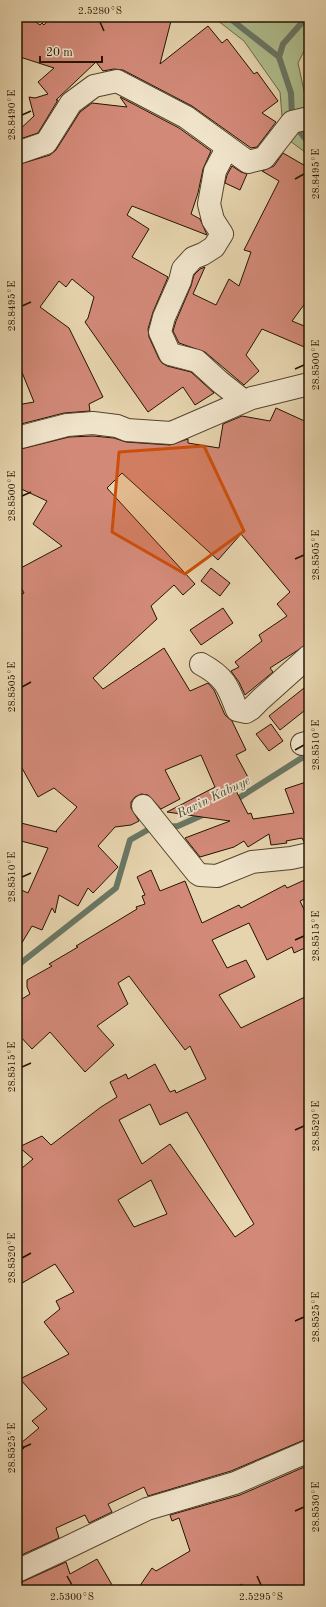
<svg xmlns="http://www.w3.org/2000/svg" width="326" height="1607" viewBox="0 0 326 1607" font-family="'Old Standard TT',serif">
  <rect width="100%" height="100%" fill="#e6d4ae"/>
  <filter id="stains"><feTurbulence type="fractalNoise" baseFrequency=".005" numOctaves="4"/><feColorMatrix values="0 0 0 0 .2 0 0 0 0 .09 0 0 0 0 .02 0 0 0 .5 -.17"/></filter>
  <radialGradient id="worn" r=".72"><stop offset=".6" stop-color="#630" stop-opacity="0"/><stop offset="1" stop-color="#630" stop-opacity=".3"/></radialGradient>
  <path fill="#afbe8f" stroke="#6a6948" d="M 213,17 L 309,17 L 309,45 L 304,51 L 298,63 L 309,114 L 309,155 L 290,141 L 282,116 L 280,92 L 244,41 Z"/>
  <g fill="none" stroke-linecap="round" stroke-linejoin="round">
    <g stroke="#697764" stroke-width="6">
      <path d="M 228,17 L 279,57"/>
      <path d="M 292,117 L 291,93 L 279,57 L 283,44 L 307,17"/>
      <path d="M 295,126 L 309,143"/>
      <path d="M 234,801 L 300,759 L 309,756"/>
      <path d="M 165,827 L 178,826 L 205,814"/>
      <path d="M 17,967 L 22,962 L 116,888 L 130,840 L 151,828 L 154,827"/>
    </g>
  </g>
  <g fill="#d28978" stroke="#251400" fill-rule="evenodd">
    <path d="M 17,17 L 29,17 L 40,25 L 42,23 L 44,25 L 51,17 L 172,17 L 160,64 L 208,26 L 222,43 L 227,39 L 254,74 L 257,72 L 278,101 L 262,113 L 276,122 L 257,147 L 251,148 L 192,106 L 123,70 L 114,69 L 103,71 L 96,62 L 56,100 L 58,100 L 38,133 L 17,140 L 17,132 L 34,116 L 29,97 L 35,98 L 48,94 L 38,82 L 54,68 L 17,56 Z"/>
    <path d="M 120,97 L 179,128 L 211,151 L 203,169 L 198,193 L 191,214 L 200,219 L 207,235 L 132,206 L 127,215 L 149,229 L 132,257 L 168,277 L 153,312 L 148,329 L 149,337 L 159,359 L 162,363 L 167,366 L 191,372 L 214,393 L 195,405 L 183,387 L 148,412 L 85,322 L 88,318 L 94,297 L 72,279 L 66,287 L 59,281 L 40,307 L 69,328 L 103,397 L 89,404 L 90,411 L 64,413 L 17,425 L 17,405 L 34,402 L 17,360 L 17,165 L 50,155 L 56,150 L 80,112 L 92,103 L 127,107 Z"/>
    <path d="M 283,153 L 309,168 L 309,298 L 292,321 L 309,328 L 309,349 L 262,329 L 246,355 L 259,371 L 244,385 L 205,352 L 179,343 L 173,331 L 176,321 L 191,286 L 194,275 L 200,269 L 205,267 L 193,294 L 216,305 L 229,279 L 239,286 L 251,252 L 244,250 L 279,181 L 262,171 L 274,166 Z"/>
    <path d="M 232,166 L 241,172 L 247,174 L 240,190 L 225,183 L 227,175 Z"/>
    <path d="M 276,408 L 309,423 L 309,643 L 270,668 L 273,672 L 245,695 L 239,682 L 231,671 L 239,667 L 235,662 L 262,641 L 259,635 L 287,616 L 277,604 L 290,592 L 241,534 L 218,560 L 122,473 L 107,488 L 195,584 L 183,595 L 174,585 L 151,606 L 157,619 L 93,678 L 103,689 L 164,648 L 190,691 L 208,683 L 214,690 L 225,715 L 232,721 L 246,750 L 236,755 L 249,779 L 234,787 L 248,814 L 251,813 L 253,819 L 294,813 L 285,789 L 309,781 L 309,842 L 304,842 L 302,838 L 286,841 L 287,843 L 271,845 L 269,834 L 248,847 L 244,841 L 234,847 L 200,857 L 185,838 L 230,821 L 167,812 L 215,787 L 201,755 L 165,770 L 180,799 L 161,809 L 148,795 L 141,794 L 135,797 L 131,802 L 131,808 L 139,821 L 131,825 L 115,827 L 98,846 L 118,867 L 93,893 L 88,888 L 78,906 L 59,895 L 55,913 L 52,908 L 42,930 L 32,926 L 17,951 L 17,888 L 28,893 L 48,848 L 17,840 L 17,822 L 57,832 L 56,831 L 77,807 L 54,788 L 38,797 L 17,759 L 17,597 L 24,593 L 17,580 L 17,570 L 62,546 L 33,524 L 47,501 L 17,487 L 17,478 L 20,471 L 17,458 L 17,450 L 69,437 L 93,436 L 114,438 L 126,442 L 170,445 L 188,439 L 188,443 L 219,448 L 223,424 L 242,416 L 270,421 Z"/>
    <path d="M 211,568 L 230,583 L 220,596 L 201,581 Z"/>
    <path d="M 223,608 L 233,623 L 201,645 L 190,630 Z"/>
    <path d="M 309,684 L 309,707 L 280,730 L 269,716 Z"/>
    <path d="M 271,724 L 283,741 L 269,751 L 256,734 Z"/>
    <path d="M 151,870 L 160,891 L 185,881 L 202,923 L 239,905 L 241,908 L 285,885 L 287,888 L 309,878 L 309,897 L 300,901 L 309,920 L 309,946 L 294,953 L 292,947 L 267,960 L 249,923 L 212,940 L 227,968 L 246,960 L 255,977 L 219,995 L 241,1028 L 309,995 L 309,1439 L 304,1440 L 231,1471 L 148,1496 L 144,1487 L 108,1504 L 112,1512 L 89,1523 L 85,1515 L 56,1528 L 59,1538 L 17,1557 L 17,1455 L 24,1448 L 21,1443 L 39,1428 L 32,1421 L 47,1409 L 20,1379 L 69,1354 L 44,1322 L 60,1309 L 56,1301 L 74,1292 L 55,1264 L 17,1286 L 17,1172 L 33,1159 L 19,1147 L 42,1136 L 51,1145 L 101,1107 L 117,1097 L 110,1082 L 126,1074 L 128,1079 L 155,1064 L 170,1092 L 175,1090 L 176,1093 L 206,1079 L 190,1046 L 185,1050 L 129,976 L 118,983 L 128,1004 L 97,1026 L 114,1045 L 85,1072 L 50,1032 L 32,1049 L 17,1033 L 17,1002 L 30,994 L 27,987 L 27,980 L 52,966 L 49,964 L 78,947 L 76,946 L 137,909 L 136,907 L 145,904 L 142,896 L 145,895 L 137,877 ZM 150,1104 L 160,1125 L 187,1112 L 254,1224 L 235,1237 L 170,1144 L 142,1164 L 119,1120 ZM 151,1180 L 167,1214 L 134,1227 L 118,1200 Z"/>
    <path d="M 309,1465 L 309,1590 L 245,1590 L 242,1584 L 231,1590 L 137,1590 L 152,1568 L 156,1571 L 190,1551 L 179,1518 L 172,1521 L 170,1515 L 240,1495 Z"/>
    <path d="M 97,1559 L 115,1590 L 17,1590 L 17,1583 L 22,1582 L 66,1562 L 70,1574 Z"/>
  </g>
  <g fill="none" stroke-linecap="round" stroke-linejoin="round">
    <defs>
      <g id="minor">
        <path d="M 227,148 L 215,171 L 209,204 L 213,220 L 222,234 L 214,247 L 203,254 L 193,258 L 183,269 L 180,281 L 164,317 L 160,332 L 170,354 L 197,361 L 220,382 L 244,401"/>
        <path d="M 17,153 L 46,143 L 71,103 L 94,86 L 117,81 L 186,117 L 248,162 L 264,158 L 292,122 L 309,118"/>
        <path d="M 17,438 L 67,425 L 93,423 L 117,426 L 127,430 L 171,433 L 252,398 L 309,384"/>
        <path d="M 201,664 C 225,677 228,686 237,710 L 246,712 L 251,709 L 261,699 L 309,656"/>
        <path d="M 302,744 L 309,742"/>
        <path d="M 143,806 L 197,873 L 200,875 L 217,876 L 252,862 L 291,858 L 309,854"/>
        <path d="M 17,1571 L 60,1551 L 147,1509 L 235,1483 L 309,1451"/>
      </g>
    </defs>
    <use href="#minor" stroke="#55442c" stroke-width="24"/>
    <use href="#minor" stroke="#efe3ca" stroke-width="22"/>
  </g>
  <path fill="#cb4f0a" fill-opacity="0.2" stroke="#cb4f0a" stroke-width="3" stroke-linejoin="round" d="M 204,446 L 244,531 L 185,574 L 112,532 L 119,452 Z"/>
  <path fill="none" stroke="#251400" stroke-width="1.5" d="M 100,22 L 104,31M 22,115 L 31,111M 295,179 L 304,174M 22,306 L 31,302M 295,369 L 304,365M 22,496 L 31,492M 295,559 L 304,555M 22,687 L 31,682M 295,750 L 304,745M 22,877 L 31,873M 295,940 L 304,936M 22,1067 L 31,1063M 295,1130 L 304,1126M 22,1258 L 31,1253M 295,1321 L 304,1317M 22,1448 L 31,1444M 295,1511 L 304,1507M 67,1576 L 72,1585M 257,1576 L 261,1585"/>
  <g text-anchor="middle" stroke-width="3.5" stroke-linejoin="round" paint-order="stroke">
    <g font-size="13" font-style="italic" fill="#4d4e3a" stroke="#efe3ca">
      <text transform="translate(213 796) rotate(-26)" y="5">Ravin Kabuye</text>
    </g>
  </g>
  <rect width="326" height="1607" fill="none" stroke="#e6d4ae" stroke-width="44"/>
  <path d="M40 56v6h62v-6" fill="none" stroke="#251400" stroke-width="2"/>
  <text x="46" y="56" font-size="12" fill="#251400" stroke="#efe3ca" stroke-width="3" paint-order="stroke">20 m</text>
  <rect x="22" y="22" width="282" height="1563" fill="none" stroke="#251400" stroke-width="1.5"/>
  <g font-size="10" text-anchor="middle" fill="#251400">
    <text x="100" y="14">2.5280°S</text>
    <text transform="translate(11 115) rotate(-90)" y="4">28.8490°E</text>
    <text transform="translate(315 174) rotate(-90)" y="4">28.8495°E</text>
    <text transform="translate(11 306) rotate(-90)" y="4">28.8495°E</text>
    <text transform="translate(315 365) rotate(-90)" y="4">28.8500°E</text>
    <text transform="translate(11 496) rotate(-90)" y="4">28.8500°E</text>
    <text transform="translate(315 555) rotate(-90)" y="4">28.8505°E</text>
    <text transform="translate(11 687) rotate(-90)" y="4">28.8505°E</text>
    <text transform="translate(315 745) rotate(-90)" y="4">28.8510°E</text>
    <text transform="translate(11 877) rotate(-90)" y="4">28.8510°E</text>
    <text transform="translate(315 936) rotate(-90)" y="4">28.8515°E</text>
    <text transform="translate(11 1067) rotate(-90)" y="4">28.8515°E</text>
    <text transform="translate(315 1126) rotate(-90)" y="4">28.8520°E</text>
    <text transform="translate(11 1258) rotate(-90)" y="4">28.8520°E</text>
    <text transform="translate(315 1317) rotate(-90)" y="4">28.8525°E</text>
    <text transform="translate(11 1448) rotate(-90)" y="4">28.8525°E</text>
    <text transform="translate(315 1507) rotate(-90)" y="4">28.8530°E</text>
    <text x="72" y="1600">2.5300°S</text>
    <text x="261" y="1600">2.5295°S</text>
  </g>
  <rect width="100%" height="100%" filter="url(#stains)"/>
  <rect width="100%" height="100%" fill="url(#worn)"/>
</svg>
